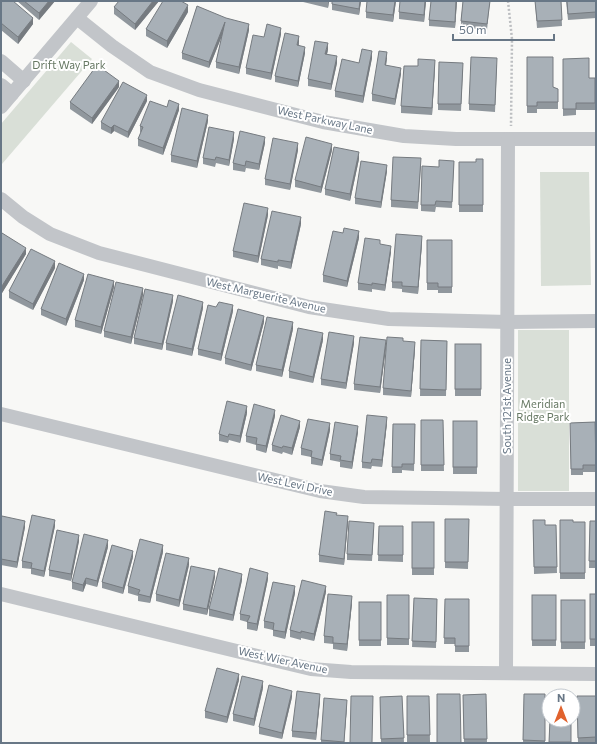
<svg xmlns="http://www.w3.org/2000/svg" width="597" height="744" viewBox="0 0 597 744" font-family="Commissioner,sans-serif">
  <rect width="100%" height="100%" fill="#f8f8f6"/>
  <g fill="#d9dfd7">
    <path d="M 71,42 L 92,59 L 2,164 L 1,124 Z"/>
    <path d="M 540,172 L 589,172 L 591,285 L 541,286 Z"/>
    <rect x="518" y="330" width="51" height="161"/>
  </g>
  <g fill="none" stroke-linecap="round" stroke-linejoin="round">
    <path stroke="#bcbec1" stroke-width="2.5" stroke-dasharray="2 2" stroke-linecap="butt" d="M 508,1 L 512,39 L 511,126"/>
    <g stroke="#c2c5c9" stroke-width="14">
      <path d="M 77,18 L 112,46 L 150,72 L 199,90 L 323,122 L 404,136 L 456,139 L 596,139"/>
      <path d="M 1,61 L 24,81"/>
      <path d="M 1,85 L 12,94"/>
      <path d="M 1,107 L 91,1"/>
      <path d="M 1,199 L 23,217 L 50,234 L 99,253 L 309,307 L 389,319 L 508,322 L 596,321"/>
      <path d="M 1,414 L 320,491 L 364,497 L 507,499 L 596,499"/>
      <path d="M 1,594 L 311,669 L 351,672 L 596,674"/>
      <path d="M 506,673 L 508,139"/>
    </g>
  </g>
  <g fill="#90979d">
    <path d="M 1,1 L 33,24 L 18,44 L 1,30 Z"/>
    <path d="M 17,1 L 55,1 L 39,20 Z"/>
    <path d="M 159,1 L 135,30 L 114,14 L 114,7 Z"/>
    <path d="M 299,1 L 329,1 L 328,8 Z"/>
    <path d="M 361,1 L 359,15 L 332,10 L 332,4 Z"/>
    <path d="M 396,1 L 393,22 L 366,18 L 366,12 Z"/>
    <path d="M 426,1 L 424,22 L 399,19 L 399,12 Z"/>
    <path d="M 457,1 L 455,28 L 429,26 L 429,20 Z"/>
    <path d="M 463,1 L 490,1 L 487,30 L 461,27 L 461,21 Z"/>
    <path d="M 535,1 L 561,1 L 562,26 L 537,28 Z"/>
    <path d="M 566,1 L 596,1 L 596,18 L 568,20 Z"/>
    <path d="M 197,6 L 249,30 L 239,74 L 216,68 L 216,62 L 222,36 L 209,68 L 182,59 L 182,53 Z"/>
    <path d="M 188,12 L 167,48 L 146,36 L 146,29 Z"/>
    <path d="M 281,34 L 271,80 L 246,74 L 246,68 L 264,37 Z"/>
    <path d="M 299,42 L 299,45 L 305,53 L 298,87 L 275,82 L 275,76 Z"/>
    <path d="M 328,50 L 327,54 L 337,63 L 331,90 L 308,86 L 308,79 Z"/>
    <path d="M 527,57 L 553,87 L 558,89 L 558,109 L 537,109 L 537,113 L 527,113 Z"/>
    <path d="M 372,58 L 363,103 L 335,97 L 335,91 L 359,63 Z"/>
    <path d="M 387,58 L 386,65 L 401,74 L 395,105 L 372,101 L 372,94 Z"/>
    <path d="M 563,59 L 589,78 L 595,78 L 595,110 L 576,110 L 576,115 L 563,116 Z"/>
    <path d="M 497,64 L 495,112 L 469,110 L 469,104 Z"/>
    <path d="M 435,67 L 432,115 L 401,113 L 401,106 Z"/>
    <path d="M 463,69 L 461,111 L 438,110 L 438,104 Z"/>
    <path d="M 119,87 L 92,124 L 70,109 L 70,102 Z"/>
    <path d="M 147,101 L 128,138 L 114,131 L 111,134 L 101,129 L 101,122 Z"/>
    <path d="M 167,107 L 179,110 L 163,155 L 138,146 L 138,139 L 141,133 L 140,132 L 140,126 Z"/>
    <path d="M 208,121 L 197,168 L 171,162 L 171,155 Z"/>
    <path d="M 234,139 L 229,166 L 216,163 L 215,167 L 203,164 L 203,158 Z"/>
    <path d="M 265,143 L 259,170 L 246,168 L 245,172 L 233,170 L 233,163 Z"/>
    <path d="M 298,150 L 290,190 L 265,185 L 265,179 Z"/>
    <path d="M 332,150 L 321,193 L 295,187 L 295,180 Z"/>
    <path d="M 359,159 L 350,201 L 325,195 L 325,189 Z"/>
    <path d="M 483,159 L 483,212 L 459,212 L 459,162 L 476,162 Z"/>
    <path d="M 454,161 L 452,208 L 436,207 L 435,212 L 421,211 L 421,205 L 439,167 Z"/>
    <path d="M 421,165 L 418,209 L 391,207 L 391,200 Z"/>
    <path d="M 387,171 L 381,208 L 355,204 L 355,198 Z"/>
    <path d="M 268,215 L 258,263 L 233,257 L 233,251 Z"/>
    <path d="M 301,224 L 291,269 L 278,266 L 278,269 L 261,265 L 261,259 Z"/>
    <path d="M 1,236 L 26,254 L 2,293 L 1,292 Z"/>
    <path d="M 359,238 L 347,287 L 323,282 L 323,275 Z"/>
    <path d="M 427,240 L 452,240 L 452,293 L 438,293 L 438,290 L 427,290 Z"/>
    <path d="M 422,243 L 418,294 L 402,292 L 402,289 L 392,288 L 392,282 Z"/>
    <path d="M 380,244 L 391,252 L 385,291 L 372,289 L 372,292 L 358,290 L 358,283 Z"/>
    <path d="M 55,268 L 33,310 L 9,298 L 9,291 Z"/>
    <path d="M 84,280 L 66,326 L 41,315 L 41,309 Z"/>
    <path d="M 114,287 L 101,334 L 75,327 L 75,320 Z"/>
    <path d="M 143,295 L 131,344 L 104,337 L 104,331 Z"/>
    <path d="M 173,301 L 162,350 L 134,344 L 134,338 Z"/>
    <path d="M 203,308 L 192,356 L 166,350 L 166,343 Z"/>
    <path d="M 233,311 L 221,361 L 198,355 L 198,349 Z"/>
    <path d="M 264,322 L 251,371 L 225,364 L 225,358 Z"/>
    <path d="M 293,329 L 282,377 L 256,371 L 256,365 Z"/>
    <path d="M 323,340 L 313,383 L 289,378 L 289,371 Z"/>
    <path d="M 421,340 L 447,341 L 446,396 L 420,396 Z"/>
    <path d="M 403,341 L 415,349 L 411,397 L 383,395 L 383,388 Z"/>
    <path d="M 354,343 L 346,389 L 321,385 L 321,379 Z"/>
    <rect x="455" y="344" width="26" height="52"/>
    <path d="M 386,347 L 380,393 L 354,390 L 354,384 Z"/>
    <path d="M 247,413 L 240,443 L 229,440 L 228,443 L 219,441 L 219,434 Z"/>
    <path d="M 275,416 L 266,453 L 256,450 L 256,445 L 246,442 L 246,436 Z"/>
    <path d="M 421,420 L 443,420 L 444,471 L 421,471 Z"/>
    <rect x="453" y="421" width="24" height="53"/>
    <path d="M 595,422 L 596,472 L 583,472 L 583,475 L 571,475 L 570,423 Z"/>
    <path d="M 387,423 L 382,467 L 372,466 L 371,469 L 362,468 L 362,462 Z"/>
    <path d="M 393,424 L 415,424 L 414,471 L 402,470 L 402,473 L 392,473 Z"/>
    <path d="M 300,427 L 292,455 L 283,452 L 282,454 L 272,451 L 272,445 Z"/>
    <path d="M 330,430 L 322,466 L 311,464 L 311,457 L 301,455 L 301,448 Z"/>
    <path d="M 358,432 L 352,469 L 340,467 L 340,462 L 330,460 L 330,454 Z"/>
    <path d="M 337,515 L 348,522 L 344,565 L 319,562 L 319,555 Z"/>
    <path d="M 1,518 L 25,527 L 17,568 L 1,565 Z"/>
    <path d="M 445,519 L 469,519 L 468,569 L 445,568 Z"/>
    <path d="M 533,520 L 545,525 L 556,525 L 557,573 L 534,574 Z"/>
    <path d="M 560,520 L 573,522 L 585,522 L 585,579 L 560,579 Z"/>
    <path d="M 590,521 L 596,521 L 596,568 L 589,568 Z"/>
    <rect x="412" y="522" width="22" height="53"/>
    <path d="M 55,526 L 44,577 L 31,574 L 31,569 L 22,568 L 22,561 Z"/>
    <path d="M 379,526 L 403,526 L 403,562 L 378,561 Z"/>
    <path d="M 374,529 L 372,561 L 347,560 L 347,554 Z"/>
    <path d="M 79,541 L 71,581 L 49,576 L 49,570 Z"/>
    <path d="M 108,547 L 97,587 L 86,584 L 83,592 L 72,589 L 72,582 Z"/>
    <path d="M 163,552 L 150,603 L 138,601 L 138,596 L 128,593 L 128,586 Z"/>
    <path d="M 133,557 L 123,594 L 102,588 L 102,582 Z"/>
    <path d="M 189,565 L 179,607 L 156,601 L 156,594 Z"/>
    <path d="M 215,577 L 207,615 L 183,610 L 183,604 Z"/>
    <path d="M 268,579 L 257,631 L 247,629 L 247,622 L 240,620 L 240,614 Z"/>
    <path d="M 242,580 L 233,621 L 209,616 L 209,609 Z"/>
    <path d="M 326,592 L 314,641 L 301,638 L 301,640 L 290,637 L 290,630 Z"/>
    <path d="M 295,593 L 285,639 L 273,636 L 273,630 L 264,628 L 264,621 Z"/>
    <rect x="590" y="594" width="6" height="52"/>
    <rect x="387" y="595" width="22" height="50"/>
    <rect x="532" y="595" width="24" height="51"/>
    <path d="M 414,598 L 437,599 L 436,648 L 412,647 Z"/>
    <path d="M 445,599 L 469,599 L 469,652 L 455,652 L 455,644 L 444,644 Z"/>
    <rect x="561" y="600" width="24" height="49"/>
    <rect x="359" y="602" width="22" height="44"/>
    <path d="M 352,603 L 347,651 L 333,649 L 333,644 L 324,643 L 324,636 Z"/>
    <path d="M 239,680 L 227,723 L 205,718 L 205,711 Z"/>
    <path d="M 263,688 L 254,726 L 233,721 L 233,714 Z"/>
    <path d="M 486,694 L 487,743 L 464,743 L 463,695 Z"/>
    <path d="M 524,694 L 545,694 L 545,743 L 523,743 Z"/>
    <path d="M 402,696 L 404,743 L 381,743 L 380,697 Z"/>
    <path d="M 407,696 L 429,696 L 430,742 L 407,742 Z"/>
    <path d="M 577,696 L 596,696 L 596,743 L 578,743 Z"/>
    <path d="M 292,697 L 282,739 L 259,734 L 259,727 Z"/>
    <path d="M 320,700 L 316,740 L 292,737 L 292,731 Z"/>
    <path d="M 347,706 L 344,743 L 321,743 L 321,740 Z"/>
    <path d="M 550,720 L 571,720 L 571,743 L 549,743 Z"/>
  </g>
  <g fill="#767b80">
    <path d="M 49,1 L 55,1 L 39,20 L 39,13 Z"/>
    <path d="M 153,1 L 159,1 L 135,30 L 135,24 Z"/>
    <path d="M 328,1 L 329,1 L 328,8 Z"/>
    <path d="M 360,1 L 361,1 L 359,15 L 359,9 Z"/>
    <path d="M 395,1 L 396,1 L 393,22 L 393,15 Z"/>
    <path d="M 425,1 L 426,1 L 424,22 L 424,15 Z"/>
    <path d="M 456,1 L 457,1 L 455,28 L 455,22 Z"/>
    <path d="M 188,5 L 188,12 L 167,48 L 167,41 Z"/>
    <path d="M 33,18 L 33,24 L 18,44 L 18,37 Z"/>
    <path d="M 225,22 L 225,28 L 209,68 L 209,62 Z"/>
    <path d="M 249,24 L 249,30 L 239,74 L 239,67 Z"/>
    <path d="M 281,28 L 281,34 L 271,80 L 271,73 Z"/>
    <path d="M 299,36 L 299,42 L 297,52 L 297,45 Z"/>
    <path d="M 328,43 L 328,50 L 325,61 L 325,54 Z"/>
    <path d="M 305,47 L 305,53 L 298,87 L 298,81 Z"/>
    <path d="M 372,51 L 372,58 L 363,103 L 363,96 Z"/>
    <path d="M 387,52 L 387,58 L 385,72 L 385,65 Z"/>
    <path d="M 337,56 L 337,63 L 331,90 L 331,84 Z"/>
    <path d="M 435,60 L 435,67 L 432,115 L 432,108 Z"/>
    <path d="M 401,68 L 401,74 L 395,105 L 395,99 Z"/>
    <path d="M 119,81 L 119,87 L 92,124 L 92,118 Z"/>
    <path d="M 147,95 L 147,101 L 128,138 L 128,132 Z"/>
    <path d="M 179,104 L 179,110 L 163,155 L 163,148 Z"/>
    <path d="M 208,115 L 208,121 L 197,168 L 197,161 Z"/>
    <path d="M 114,125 L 114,131 L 111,134 L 111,128 Z"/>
    <path d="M 234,132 L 234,139 L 229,166 L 229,160 Z"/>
    <path d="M 265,137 L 265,143 L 259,170 L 259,164 Z"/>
    <path d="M 298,143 L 298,150 L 290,190 L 290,184 Z"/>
    <path d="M 332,144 L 332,150 L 321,193 L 321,187 Z"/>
    <path d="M 359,152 L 359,159 L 350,201 L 350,194 Z"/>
    <path d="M 387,165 L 387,171 L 381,208 L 381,202 Z"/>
    <path d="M 268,208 L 268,215 L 258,263 L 258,256 Z"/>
    <path d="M 301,217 L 301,224 L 291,269 L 291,262 Z"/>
    <path d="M 359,231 L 359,238 L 347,287 L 347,281 Z"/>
    <path d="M 422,236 L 422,243 L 418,294 L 418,287 Z"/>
    <path d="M 391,246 L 391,252 L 385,291 L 385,285 Z"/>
    <path d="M 26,248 L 26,254 L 2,293 L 2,286 Z"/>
    <path d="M 55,261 L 55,268 L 33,310 L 33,304 Z"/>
    <path d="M 84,274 L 84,280 L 66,326 L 66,319 Z"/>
    <path d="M 114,281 L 114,287 L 101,334 L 101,327 Z"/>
    <path d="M 143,288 L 143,295 L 131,344 L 131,337 Z"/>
    <path d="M 173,295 L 173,301 L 162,350 L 162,344 Z"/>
    <path d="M 203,302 L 203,308 L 192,356 L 192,349 Z"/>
    <path d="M 233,305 L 233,311 L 221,361 L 221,354 Z"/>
    <path d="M 264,316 L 264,322 L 251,371 L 251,365 Z"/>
    <path d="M 293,322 L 293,329 L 282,377 L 282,370 Z"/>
    <path d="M 323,333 L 323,340 L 313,383 L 313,377 Z"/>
    <path d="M 354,336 L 354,343 L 346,389 L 346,383 Z"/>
    <path d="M 386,340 L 386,347 L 380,393 L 380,387 Z"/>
    <path d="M 415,342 L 415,349 L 411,397 L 411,391 Z"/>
    <path d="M 247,406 L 247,413 L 240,443 L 240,436 Z"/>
    <path d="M 275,410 L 275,416 L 266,453 L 266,446 Z"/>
    <path d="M 387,417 L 387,423 L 382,467 L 382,460 Z"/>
    <path d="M 300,421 L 300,427 L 292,455 L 292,448 Z"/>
    <path d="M 330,423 L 330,430 L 322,466 L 322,460 Z"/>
    <path d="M 358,426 L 358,432 L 352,469 L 352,462 Z"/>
    <path d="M 348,516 L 348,522 L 344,565 L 344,559 Z"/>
    <path d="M 55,520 L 55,526 L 44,577 L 44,571 Z"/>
    <path d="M 25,521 L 25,527 L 17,568 L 17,562 Z"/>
    <path d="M 79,535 L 79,541 L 71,581 L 71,574 Z"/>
    <path d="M 108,540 L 108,547 L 97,587 L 97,581 Z"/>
    <path d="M 163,545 L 163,552 L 150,603 L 150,597 Z"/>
    <path d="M 133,551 L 133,557 L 123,594 L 123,588 Z"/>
    <path d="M 189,558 L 189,565 L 179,607 L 179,600 Z"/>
    <path d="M 215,571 L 215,577 L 207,615 L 207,609 Z"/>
    <path d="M 268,573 L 268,579 L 257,631 L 257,624 Z"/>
    <path d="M 242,574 L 242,580 L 233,621 L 233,615 Z"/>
    <path d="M 86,578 L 86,584 L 83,592 L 83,585 Z"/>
    <path d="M 295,586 L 295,593 L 285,639 L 285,632 Z"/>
    <path d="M 326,586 L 326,592 L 314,641 L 314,634 Z"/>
    <path d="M 352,596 L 352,603 L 347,651 L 347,644 Z"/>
    <path d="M 239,674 L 239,680 L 227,723 L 227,717 Z"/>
    <path d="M 263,681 L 263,688 L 254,726 L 254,719 Z"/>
    <path d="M 292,691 L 292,697 L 282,739 L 282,733 Z"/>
    <path d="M 320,694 L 320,700 L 316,740 L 316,733 Z"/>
    <path d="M 347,700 L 347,706 L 344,743 L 344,742 Z"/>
  </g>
  <g fill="#a8b0b7" stroke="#767b80">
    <path d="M 1,1 L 13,1 L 33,18 L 18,37 L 1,23 Z"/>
    <path d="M 24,1 L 49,1 L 39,13 Z"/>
    <path d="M 119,1 L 153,1 L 135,24 L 114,7 Z"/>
    <path d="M 163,1 L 181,1 L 188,5 L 167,41 L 146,29 Z"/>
    <path d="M 332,1 L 360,1 L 359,9 L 332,4 Z"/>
    <path d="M 367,1 L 395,1 L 393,15 L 366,12 Z"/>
    <path d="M 400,1 L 425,1 L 424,15 L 399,12 Z"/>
    <path d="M 431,1 L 456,1 L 455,22 L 429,20 Z"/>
    <path d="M 463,1 L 490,1 L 487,24 L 461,21 Z"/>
    <path d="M 535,1 L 561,1 L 562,20 L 537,21 Z"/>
    <path d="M 567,1 L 596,1 L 596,12 L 568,14 Z"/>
    <path d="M 197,6 L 226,18 L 249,24 L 239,67 L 216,62 L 225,22 L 209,62 L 182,53 Z"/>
    <path d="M 267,24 L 281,28 L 271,73 L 246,68 L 253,35 L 264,37 Z"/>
    <path d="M 285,33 L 299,36 L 297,45 L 305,47 L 298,81 L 275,76 Z"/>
    <path d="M 315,41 L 328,43 L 325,54 L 337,56 L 331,84 L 308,79 Z"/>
    <path d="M 362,49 L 372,51 L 363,96 L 335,91 L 342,59 L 359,63 Z"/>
    <path d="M 379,51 L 387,52 L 385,65 L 401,68 L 395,99 L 372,94 Z"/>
    <path d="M 471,57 L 497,58 L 495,105 L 469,104 Z"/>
    <path d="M 527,57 L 553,57 L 553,87 L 558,89 L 558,102 L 537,102 L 537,106 L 527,106 Z"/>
    <path d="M 589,58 L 589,78 L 595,78 L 595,103 L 576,103 L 576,109 L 563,109 L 563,59 Z"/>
    <path d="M 418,59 L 435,60 L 432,108 L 401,106 L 404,66 L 418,66 Z"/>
    <path d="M 439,62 L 463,63 L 461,104 L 438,104 Z"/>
    <path d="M 97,65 L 119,81 L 92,118 L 70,102 Z"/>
    <path d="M 123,82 L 147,95 L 128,132 L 114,125 L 111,128 L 101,122 Z"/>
    <path d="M 169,100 L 179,104 L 163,148 L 138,139 L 143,127 L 140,126 L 150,101 L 167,107 Z"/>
    <path d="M 182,108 L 208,115 L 197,161 L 171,155 Z"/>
    <path d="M 209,127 L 234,132 L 229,160 L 216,157 L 215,160 L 203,158 Z"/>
    <path d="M 240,131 L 265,137 L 259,164 L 246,161 L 245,166 L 233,163 Z"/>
    <path d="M 306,137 L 332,144 L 321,187 L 295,180 Z"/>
    <path d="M 273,138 L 298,143 L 290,184 L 265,179 Z"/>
    <path d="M 334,147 L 359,152 L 350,194 L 325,189 Z"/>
    <path d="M 393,157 L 421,158 L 418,202 L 391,200 Z"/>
    <path d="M 476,159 L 483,159 L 483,205 L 459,205 L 459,162 L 476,162 Z"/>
    <path d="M 439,160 L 454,161 L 452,202 L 436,201 L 435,205 L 421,205 L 422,166 L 439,167 Z"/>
    <path d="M 361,161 L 387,165 L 381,202 L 355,198 Z"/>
    <path d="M 244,203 L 268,208 L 258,256 L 233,251 Z"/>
    <path d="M 272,211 L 301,217 L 291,262 L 278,260 L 278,262 L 261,259 Z"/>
    <path d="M 344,228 L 359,231 L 347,281 L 323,275 L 333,231 L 343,233 Z"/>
    <path d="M 2,233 L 26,248 L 2,286 L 1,286 L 1,236 Z"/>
    <path d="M 396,234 L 422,236 L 418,287 L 402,286 L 402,282 L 392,282 Z"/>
    <path d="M 365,238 L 380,240 L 380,244 L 391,246 L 385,285 L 372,283 L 372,285 L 358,283 Z"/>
    <path d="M 427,240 L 452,240 L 452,287 L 438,287 L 438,283 L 427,283 Z"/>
    <path d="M 31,249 L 55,261 L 33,304 L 9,291 Z"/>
    <path d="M 59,263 L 84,274 L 66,319 L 41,309 Z"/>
    <path d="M 88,274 L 114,281 L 101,327 L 75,320 Z"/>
    <path d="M 116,282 L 143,288 L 131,337 L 104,331 Z"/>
    <path d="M 145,289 L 173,295 L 162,344 L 134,338 Z"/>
    <path d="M 178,295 L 203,302 L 192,349 L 166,343 Z"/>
    <path d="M 219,302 L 233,305 L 221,354 L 198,349 L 208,305 L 216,307 Z"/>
    <path d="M 238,309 L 264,316 L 251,365 L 225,358 Z"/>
    <path d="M 267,317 L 293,322 L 282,370 L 256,365 Z"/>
    <path d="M 298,328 L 323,333 L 313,377 L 289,371 Z"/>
    <path d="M 329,332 L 354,336 L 346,383 L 321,379 Z"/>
    <path d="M 360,337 L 386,340 L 380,387 L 354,384 Z"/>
    <path d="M 387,337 L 403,338 L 403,341 L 415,342 L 411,391 L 383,388 Z"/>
    <path d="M 421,340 L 447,341 L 446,390 L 420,389 Z"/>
    <rect x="455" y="344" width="26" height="45"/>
    <path d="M 227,401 L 247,406 L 240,436 L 229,434 L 228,437 L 219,434 Z"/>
    <path d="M 254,404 L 275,410 L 266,446 L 256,444 L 257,438 L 246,436 Z"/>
    <path d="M 281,415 L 300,421 L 292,448 L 283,446 L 282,448 L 272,445 Z"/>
    <path d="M 367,415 L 387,417 L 382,460 L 372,459 L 371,463 L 362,462 Z"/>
    <path d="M 308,419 L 330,423 L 322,460 L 311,457 L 312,451 L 301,448 Z"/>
    <path d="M 421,420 L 443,420 L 444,465 L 421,465 Z"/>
    <rect x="453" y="421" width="24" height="46"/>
    <path d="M 335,422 L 358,426 L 352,462 L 340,460 L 341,456 L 330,454 Z"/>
    <path d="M 595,422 L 596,465 L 583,465 L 583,469 L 571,469 L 570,423 Z"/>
    <path d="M 393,424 L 415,424 L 414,464 L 402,464 L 402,467 L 392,467 Z"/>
    <path d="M 325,511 L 337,513 L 336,515 L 348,516 L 344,559 L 319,555 Z"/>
    <path d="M 32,515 L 55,520 L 44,571 L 31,568 L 32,563 L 22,561 Z"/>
    <path d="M 2,516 L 25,521 L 17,562 L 1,559 L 1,518 Z"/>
    <path d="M 445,519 L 469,519 L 468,562 L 445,562 Z"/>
    <path d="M 533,520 L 545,520 L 545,525 L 556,525 L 557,567 L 534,567 Z"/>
    <path d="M 560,520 L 573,520 L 573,522 L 585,522 L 585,573 L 560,573 Z"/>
    <path d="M 349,521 L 374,523 L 372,555 L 347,554 Z"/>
    <path d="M 590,521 L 596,521 L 596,561 L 589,561 Z"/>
    <rect x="412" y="522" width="22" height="46"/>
    <path d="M 379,526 L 403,526 L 403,555 L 378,555 Z"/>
    <path d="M 57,530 L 79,535 L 71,574 L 49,570 Z"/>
    <path d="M 84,534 L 108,540 L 97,581 L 86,578 L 83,585 L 72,582 Z"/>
    <path d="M 140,539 L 163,545 L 150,597 L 138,594 L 140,590 L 128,586 Z"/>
    <path d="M 112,545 L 133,551 L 123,588 L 102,582 Z"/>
    <path d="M 166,553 L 189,558 L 179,600 L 156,594 Z"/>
    <path d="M 191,566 L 215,571 L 207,609 L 183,604 Z"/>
    <path d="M 219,568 L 242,574 L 233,615 L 209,609 Z"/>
    <path d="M 250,568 L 268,573 L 257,624 L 247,622 L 250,616 L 240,614 Z"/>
    <path d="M 302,580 L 326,586 L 314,634 L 301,631 L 301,633 L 290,630 Z"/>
    <path d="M 273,582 L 295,586 L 285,632 L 273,630 L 274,623 L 264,621 Z"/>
    <path d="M 328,594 L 352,596 L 347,644 L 333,643 L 333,637 L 324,636 Z"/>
    <rect x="590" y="594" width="6" height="45"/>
    <path d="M 387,595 L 409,595 L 409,639 L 387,638 Z"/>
    <rect x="532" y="595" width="24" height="45"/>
    <path d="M 414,598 L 437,599 L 436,642 L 412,641 Z"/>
    <path d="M 445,599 L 469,599 L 469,646 L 455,646 L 455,638 L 444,638 Z"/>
    <rect x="561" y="600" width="24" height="42"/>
    <rect x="359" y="602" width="22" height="38"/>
    <path d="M 217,668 L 239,674 L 227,717 L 205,711 Z"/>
    <path d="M 242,676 L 263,681 L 254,719 L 233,714 Z"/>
    <path d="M 269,685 L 292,691 L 282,733 L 259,727 Z"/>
    <path d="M 297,691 L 320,694 L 316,733 L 292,731 Z"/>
    <path d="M 437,694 L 460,694 L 461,743 L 437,743 Z"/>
    <path d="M 486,694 L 487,739 L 464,739 L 463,695 Z"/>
    <path d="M 524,694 L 545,694 L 545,741 L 523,740 Z"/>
    <path d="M 351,696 L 373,696 L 372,743 L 350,743 Z"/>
    <path d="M 402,696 L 404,738 L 381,739 L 380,697 Z"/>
    <path d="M 407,696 L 429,696 L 430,735 L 407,735 Z"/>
    <path d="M 577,696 L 596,696 L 596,737 L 578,738 Z"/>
    <path d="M 324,698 L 347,700 L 344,742 L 321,740 Z"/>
    <path d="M 550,720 L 571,720 L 571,742 L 549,742 Z"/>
  </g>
  <g text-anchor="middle" stroke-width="4" stroke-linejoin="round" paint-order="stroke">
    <g font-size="11" fill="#667863" stroke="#fff">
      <text x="69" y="69">Drift Way Park</text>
      <text x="543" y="408">Meridian<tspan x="543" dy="13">Ridge Park</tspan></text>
    </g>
    <g font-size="11" fill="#687786" stroke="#fff">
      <text transform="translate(325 120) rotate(12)" y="4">West Parkway Lane</text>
      <text transform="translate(266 295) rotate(13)" y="4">West Marguerite Avenue</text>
      <text transform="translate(507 406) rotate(-90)" y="4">South 121st Avenue</text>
      <text transform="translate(295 484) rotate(12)" y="4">West Levi Drive</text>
      <text transform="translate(283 660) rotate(12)" y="4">West Wier Avenue</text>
    </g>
  </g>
  <rect width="597" height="744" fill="none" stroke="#687786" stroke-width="4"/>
  <g transform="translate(561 708)"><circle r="19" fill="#ffffff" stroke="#c3c9cf"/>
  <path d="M0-3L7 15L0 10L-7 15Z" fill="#e1622d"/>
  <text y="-6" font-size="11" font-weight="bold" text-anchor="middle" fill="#687786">N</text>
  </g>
  <path d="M453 34v6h101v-6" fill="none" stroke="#687786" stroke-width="2"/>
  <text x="459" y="34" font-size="12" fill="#687786" stroke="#ffffff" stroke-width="3" paint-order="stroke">50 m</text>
</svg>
